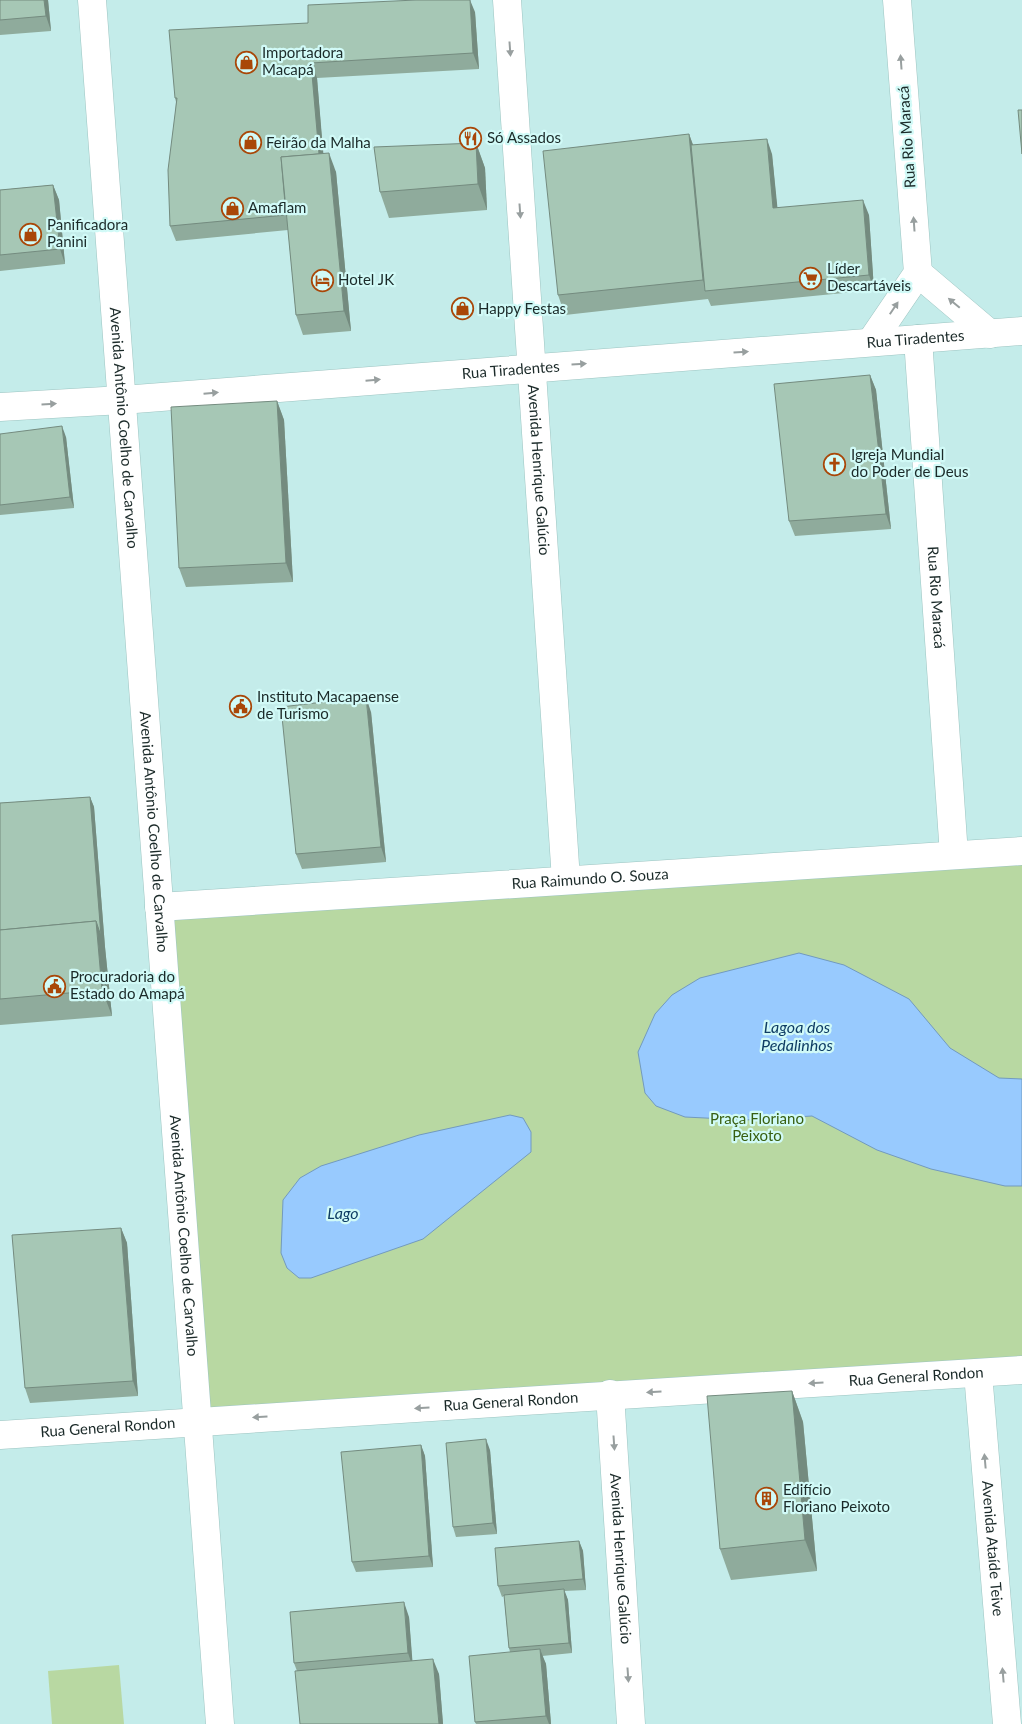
<svg xmlns="http://www.w3.org/2000/svg" width="1022" height="1724" viewBox="0 0 1022 1724" font-family="Lato,sans-serif">
  <rect width="100%" height="100%" fill="#c4ecea"/>
  <g fill="#b8d8a2">
    <path d="M 1022,851 L 1022,1370 L 197,1421 L 159,907 Z"/>
    <path d="M 119,1665 L 124,1724 L 52,1724 L 48,1671 Z"/>
  </g>
  <g fill="#98cafe" stroke="#729abe">
    <path d="M 799,953 L 844,965 L 909,999 L 950,1048 L 999,1078 L 1022,1079 L 1022,1186 L 1005,1186 L 931,1169 L 877,1150 L 812,1116 L 746,1120 L 685,1117 L 656,1106 L 645,1093 L 638,1052 L 655,1014 L 672,995 L 700,978 Z"/>
    <path d="M 510,1115 L 523,1118 L 531,1132 L 531,1152 L 423,1239 L 311,1278 L 299,1278 L 287,1268 L 281,1253 L 283,1200 L 300,1178 L 321,1166 L 419,1135 Z"/>
  </g>
  <g fill="none" stroke-linecap="round" stroke-linejoin="round">
    <defs>
      <g id="minor">
        <path id="s1" d="M 507,0 L 566,880"/>
        <path d="M 918,273 L 990,334"/>
        <path id="s2" d="M 918,339 L 954,855"/>
        <path d="M 871,342 L 918,273 L 897,0"/>
        <path id="s3" d="M 0,407 L 122,400 L 1022,331"/>
        <path id="s4" d="M 159,907 L 1022,851"/>
        <path id="s5" d="M 978,1373 L 1007,1724"/>
        <path id="s6" d="M 610,1394 L 631,1724"/>
      </g>
      <g id="tertiary">
        <path id="s7" d="M 92,0 L 220,1724"/>
        <path id="s8" d="M 0,1435 C 341,1411 681,1392 1022,1370"/>
      </g>
    </defs>
    <use href="#minor" stroke="#9cc4c1" stroke-width="29"/>
    <use href="#tertiary" stroke="#9cc4c1" stroke-width="29"/>
    <use href="#minor" stroke="#fff" stroke-width="28"/>
    <use href="#tertiary" stroke="#fff" stroke-width="28"/>
  </g>
  <g fill="#8fab9c">
    <path d="M 0,0 L 48,0 L 51,31 L 0,35 Z"/>
    <path d="M 475,12 L 479,69 L 317,78 L 323,154 L 336,172 L 351,331 L 303,335 L 296,315 L 288,230 L 176,241 L 170,226 L 176,102 L 175,98 L 308,23 Z"/>
    <path d="M 689,134 L 693,145 L 772,154 L 777,208 L 869,215 L 874,290 L 711,306 L 708,299 L 565,315 L 558,295 Z"/>
    <path d="M 476,143 L 485,168 L 487,210 L 389,218 L 380,192 Z"/>
    <path d="M 53,185 L 59,200 L 65,264 L 0,271 L 0,190 Z"/>
    <path d="M 870,375 L 876,390 L 891,529 L 795,536 L 789,521 Z"/>
    <path d="M 277,401 L 284,420 L 293,582 L 186,587 L 179,568 Z"/>
    <path d="M 0,434 L 66,437 L 74,508 L 0,515 Z"/>
    <path d="M 371,712 L 386,862 L 302,869 L 296,854 Z"/>
    <path d="M 90,797 L 94,807 L 105,947 L 112,1016 L 0,1025 L 0,803 Z"/>
    <path d="M 121,1228 L 127,1243 L 138,1396 L 30,1403 L 25,1388 Z"/>
    <path d="M 792,1391 L 803,1422 L 817,1571 L 731,1580 L 720,1549 Z"/>
    <path d="M 421,1445 L 425,1456 L 433,1567 L 356,1572 L 352,1562 Z"/>
    <path d="M 490,1450 L 497,1534 L 456,1537 L 453,1527 Z"/>
    <path d="M 579,1541 L 583,1551 L 586,1590 L 564,1591 L 568,1600 L 572,1653 L 542,1656 L 546,1664 L 551,1724 L 476,1724 L 475,1722 L 510,1652 L 509,1648 L 504,1596 L 502,1597 L 498,1586 Z"/>
    <path d="M 409,1617 L 412,1661 L 439,1674 L 443,1724 L 300,1724 L 297,1671 L 294,1663 Z"/>
  </g>
  <g fill="#748b7f">
    <path d="M 44,0 L 48,0 L 51,31 L 46,16 Z"/>
    <path d="M 470,0 L 475,12 L 479,69 L 473,53 Z"/>
    <path d="M 311,63 L 317,78 L 325,173 L 319,158 Z"/>
    <path d="M 689,134 L 696,153 L 707,291 L 703,280 Z"/>
    <path d="M 767,139 L 772,154 L 779,223 L 773,208 Z"/>
    <path d="M 476,143 L 485,168 L 487,210 L 478,184 Z"/>
    <path d="M 329,153 L 336,172 L 351,331 L 344,311 Z"/>
    <path d="M 53,185 L 59,200 L 65,264 L 60,249 Z"/>
    <path d="M 863,200 L 869,215 L 874,290 L 869,275 Z"/>
    <path d="M 870,375 L 876,390 L 891,529 L 886,514 Z"/>
    <path d="M 277,401 L 284,420 L 293,582 L 286,563 Z"/>
    <path d="M 62,426 L 66,437 L 74,508 L 70,497 Z"/>
    <path d="M 366,697 L 371,712 L 386,862 L 381,847 Z"/>
    <path d="M 90,797 L 94,807 L 105,947 L 112,1016 L 102,990 L 96,921 Z"/>
    <path d="M 121,1228 L 127,1243 L 138,1396 L 133,1381 Z"/>
    <path d="M 792,1391 L 803,1422 L 817,1571 L 805,1540 Z"/>
    <path d="M 486,1439 L 490,1450 L 497,1534 L 493,1523 Z"/>
    <path d="M 421,1445 L 425,1456 L 433,1567 L 429,1556 Z"/>
    <path d="M 579,1541 L 583,1551 L 586,1590 L 583,1579 Z"/>
    <path d="M 564,1589 L 568,1600 L 572,1653 L 569,1643 Z"/>
    <path d="M 404,1602 L 409,1617 L 413,1668 L 408,1653 Z"/>
    <path d="M 540,1649 L 546,1664 L 551,1724 L 549,1724 L 546,1716 Z"/>
    <path d="M 433,1659 L 439,1674 L 443,1724 L 439,1724 Z"/>
  </g>
  <g fill="#a6c7b5" stroke="#748b7f">
    <path d="M 0,0 L 44,0 L 46,16 L 0,20 Z"/>
    <path d="M 416,0 L 470,0 L 473,53 L 311,63 L 319,154 L 281,157 L 286,215 L 170,226 L 168,170 L 177,98 L 175,98 L 169,30 L 308,23 L 308,5 Z"/>
    <path d="M 1018,110 L 1022,110 L 1022,154 Z"/>
    <path d="M 689,134 L 703,280 L 558,295 L 543,151 Z"/>
    <path d="M 767,139 L 773,208 L 863,200 L 869,275 L 705,291 L 691,145 Z"/>
    <path d="M 476,143 L 478,184 L 380,192 L 374,147 Z"/>
    <path d="M 329,153 L 344,311 L 296,315 L 281,157 Z"/>
    <path d="M 53,185 L 60,249 L 0,255 L 0,190 Z"/>
    <path d="M 870,375 L 886,514 L 789,521 L 774,384 Z"/>
    <path d="M 277,401 L 286,563 L 179,568 L 171,407 Z"/>
    <path d="M 62,426 L 70,497 L 0,505 L 0,434 Z"/>
    <path d="M 366,697 L 381,847 L 296,854 L 281,707 Z"/>
    <path d="M 90,797 L 101,936 L 96,921 L 0,930 L 0,803 Z"/>
    <path d="M 96,921 L 102,990 L 0,999 L 0,930 Z"/>
    <path d="M 121,1228 L 133,1381 L 25,1388 L 12,1235 Z"/>
    <path d="M 792,1391 L 805,1540 L 720,1549 L 707,1396 Z"/>
    <path d="M 486,1439 L 493,1523 L 453,1527 L 446,1443 Z"/>
    <path d="M 421,1445 L 429,1556 L 352,1562 L 341,1452 Z"/>
    <path d="M 579,1541 L 583,1579 L 498,1586 L 495,1548 Z"/>
    <path d="M 564,1589 L 569,1643 L 509,1648 L 504,1595 Z"/>
    <path d="M 404,1602 L 408,1653 L 294,1663 L 290,1612 Z"/>
    <path d="M 540,1649 L 546,1716 L 475,1722 L 469,1656 Z"/>
    <path d="M 433,1659 L 439,1724 L 300,1724 L 295,1671 Z"/>
  </g>
  <defs><path id="oneway-solid" d="M-6-.8H1V-3.2L6.5 0L1 3.2V.8H-6Z" transform="scale(1.25)"/></defs>
  <g fill="#989f9f">
    <use href="#oneway-solid" transform="translate(510 49) rotate(86)"/>
    <use href="#oneway-solid" transform="translate(901 62) rotate(-94)"/>
    <use href="#oneway-solid" transform="translate(520 211) rotate(86)"/>
    <use href="#oneway-solid" transform="translate(914 224) rotate(-94)"/>
    <use href="#oneway-solid" transform="translate(954 303) rotate(-140)"/>
    <use href="#oneway-solid" transform="translate(894 308) rotate(-56)"/>
    <use href="#oneway-solid" transform="translate(741 352) rotate(-4)"/>
    <use href="#oneway-solid" transform="translate(579 364) rotate(-4)"/>
    <use href="#oneway-solid" transform="translate(373 380) rotate(-5)"/>
    <use href="#oneway-solid" transform="translate(211 393) rotate(-5)"/>
    <use href="#oneway-solid" transform="translate(49 404) rotate(-3)"/>
    <use href="#oneway-solid" transform="translate(816 1383) rotate(176)"/>
    <use href="#oneway-solid" transform="translate(654 1392) rotate(177)"/>
    <use href="#oneway-solid" transform="translate(422 1408) rotate(177)"/>
    <use href="#oneway-solid" transform="translate(260 1417) rotate(177)"/>
    <use href="#oneway-solid" transform="translate(614 1443) rotate(86)"/>
    <use href="#oneway-solid" transform="translate(985 1461) rotate(-95)"/>
    <use href="#oneway-solid" transform="translate(628 1675) rotate(86)"/>
    <use href="#oneway-solid" transform="translate(1003 1675) rotate(-95)"/>
  </g>
  <defs>
    <symbol id="shop-ring" viewBox="-11 -11 22 22"><circle r="9.5" fill="#d1faf7" stroke="#a94708" stroke-width="1.5"/><path d="M-5-2.5h2.3a2.7 3.5 0 0 1 5.4 0H5L5.5 6h-11ZM-1.5-2.5h3a1.5 2.3 0 0 0-3 0Z" fill="#a94708"/></symbol>
    <symbol id="restaurant-ring" viewBox="-11 -11 22 22"><circle r="9.5" fill="#d1faf7" stroke="#a94708" stroke-width="1.5"/><path d="M-5-6h1v4h1v-4h1v4h1v-4h1v5L-1.5 .5V6h-2V.5L-5-1ZM5-6V6H3V1.5H1.5Q1.5-4 5-6Z" fill="#a94708"/></symbol>
    <symbol id="supermarket-ring" viewBox="-11 -11 22 22"><circle r="9.5" fill="#d1faf7" stroke="#a94708" stroke-width="1.5"/><path d="M-6-5.5h2.5l.6 2H6L4.5 2H-2.5L-4.4-4H-6ZM-1.5 3.2a1.3 1.3 0 1 0 .1 0ZM3 3.2a1.3 1.3 0 1 0 .1 0Z" fill="#a94708"/></symbol>
    <symbol id="hotel-ring" viewBox="-11 -11 22 22"><circle r="9.5" fill="#d1faf7" stroke="#a94708" stroke-width="1.5"/><path d="M-6-4.5h1.5V1H6V5H4.5V3h-9V5H-6ZM-4 0a1.8 1.8 0 1 1 3.6 0ZM.5 0V-2.5h3Q6-2.5 6 0Z" fill="#a94708"/></symbol>
    <symbol id="church-ring" viewBox="-11 -11 22 22"><circle r="9.5" fill="#d1faf7" stroke="#a94708" stroke-width="1.5"/><path d="M-1.2-6h2.4v3.5h3.3v2.4h-3.3V6h-2.4V-.1h-3.3v-2.4h3.3Z" fill="#a94708"/></symbol>
    <symbol id="civic-ring" viewBox="-11 -11 22 22"><circle r="9.5" fill="#d1faf7" stroke="#a94708" stroke-width="1.5"/><path d="M-.6-6.5H3V-4.5H.6V-3L4-1V1h2V6H-6V1h2V-1L-.6-3ZM-1.2 2.5V6h2.4V2.5Z" fill="#a94708"/></symbol>
    <symbol id="building-ring" viewBox="-11 -11 22 22"><circle r="9.5" fill="#d1faf7" stroke="#a94708" stroke-width="1.5"/><path d="M-4-6H4V6H1V3H-1V6H-4ZM-2.5-4.3h1.7v1.8h-1.7ZM.8-4.3h1.7v1.8H.8ZM-2.5-1h1.7V.8h-1.7ZM.8-1h1.7V.8H.8Z" fill="#a94708"/></symbol>
  </defs>
  <g fill-rule="evenodd">
    <use href="#shop-ring" x="234" y="50" width="25" height="25"/>
    <use href="#restaurant-ring" x="458" y="126" width="25" height="25"/>
    <use href="#shop-ring" x="238" y="130" width="25" height="25"/>
    <use href="#shop-ring" x="220" y="196" width="25" height="25"/>
    <use href="#shop-ring" x="18" y="222" width="25" height="25"/>
    <use href="#supermarket-ring" x="798" y="266" width="25" height="25"/>
    <use href="#hotel-ring" x="310" y="268" width="25" height="25"/>
    <use href="#shop-ring" x="450" y="296" width="25" height="25"/>
    <use href="#church-ring" x="822" y="452" width="25" height="25"/>
    <use href="#civic-ring" x="228" y="694" width="25" height="25"/>
    <use href="#civic-ring" x="42" y="974" width="25" height="25"/>
    <use href="#building-ring" x="754" y="1486" width="25" height="25"/>
  </g>
  <g text-anchor="middle" stroke-width="4.5" stroke-linejoin="round" paint-order="stroke">
    <g font-size="15" fill="#1b2a29" stroke="#d1faf7" text-anchor="start">
      <text x="262" y="58">Importadora<tspan x="262" dy="17">Macapá</tspan></text>
      <text x="487" y="143">Só Assados</text>
      <text x="266" y="148">Feirão da Malha</text>
      <text x="248" y="213">Amaflam</text>
      <text x="47" y="230">Panificadora<tspan x="47" dy="17">Panini</tspan></text>
      <text x="827" y="274">Líder<tspan x="827" dy="17">Descartáveis</tspan></text>
      <text x="338" y="285">Hotel JK</text>
      <text x="478" y="314">Happy Festas</text>
      <text x="851" y="460">Igreja Mundial<tspan x="851" dy="17">do Poder de Deus</tspan></text>
      <text x="257" y="702">Instituto Macapaense<tspan x="257" dy="17">de Turismo</tspan></text>
      <text x="70" y="982">Procuradoria do<tspan x="70" dy="17">Estado do Amapá</tspan></text>
      <text x="783" y="1495">Edifício<tspan x="783" dy="17">Floriano Peixoto</tspan></text>
    </g>
    <g font-size="15" fill="#1b2a29" stroke="#d1faf7">
      <text transform="translate(907 137) rotate(-94)" y="5">Rua Rio Maracá</text>
      <text dy="5" stroke="none"><textPath href="#s3" startOffset="918">Rua Tiradentes</textPath></text>
      <text dy="5" stroke="none"><textPath href="#s3" startOffset="512">Rua Tiradentes</textPath></text>
      <text dy="5" stroke="none"><textPath href="#s7" startOffset="429">Avenida Antônio Coelho de Carvalho</textPath></text>
      <text dy="5" stroke="none"><textPath href="#s1" startOffset="471">Avenida Henrique Galúcio</textPath></text>
      <text dy="5" stroke="none"><textPath href="#s2" startOffset="259">Rua Rio Maracá</textPath></text>
      <text dy="5" stroke="none"><textPath href="#s7" startOffset="834">Avenida Antônio Coelho de Carvalho</textPath></text>
      <text dy="5" stroke="none"><textPath href="#s4" startOffset="432">Rua Raimundo O. Souza</textPath></text>
      <text dy="5" stroke="none"><textPath href="#s7" startOffset="1239">Avenida Antônio Coelho de Carvalho</textPath></text>
      <text dy="5" stroke="none"><textPath href="#s8" startOffset="918">Rua General Rondon</textPath></text>
      <text dy="5" stroke="none"><textPath href="#s8" startOffset="512">Rua General Rondon</textPath></text>
      <text dy="5" stroke="none"><textPath href="#s8" startOffset="108">Rua General Rondon</textPath></text>
      <text dy="5" stroke="none"><textPath href="#s5" startOffset="176">Avenida Ataíde Teive</textPath></text>
      <text dy="5" stroke="none"><textPath href="#s6" startOffset="165">Avenida Henrique Galúcio</textPath></text>
    </g>
    <g font-size="15" fill="#385f10" stroke="#d1faf7">
      <text x="757" y="1124">Praça Floriano<tspan x="757" dy="17">Peixoto</tspan></text>
    </g>
    <g font-size="16" font-style="italic" fill="#0e3c64" stroke="#d1faf7">
      <text x="797" y="1033">Lagoa dos<tspan x="797" dy="18">Pedalinhos</tspan></text>
      <text x="343" y="1219">Lago</text>
    </g>
  </g>
</svg>
